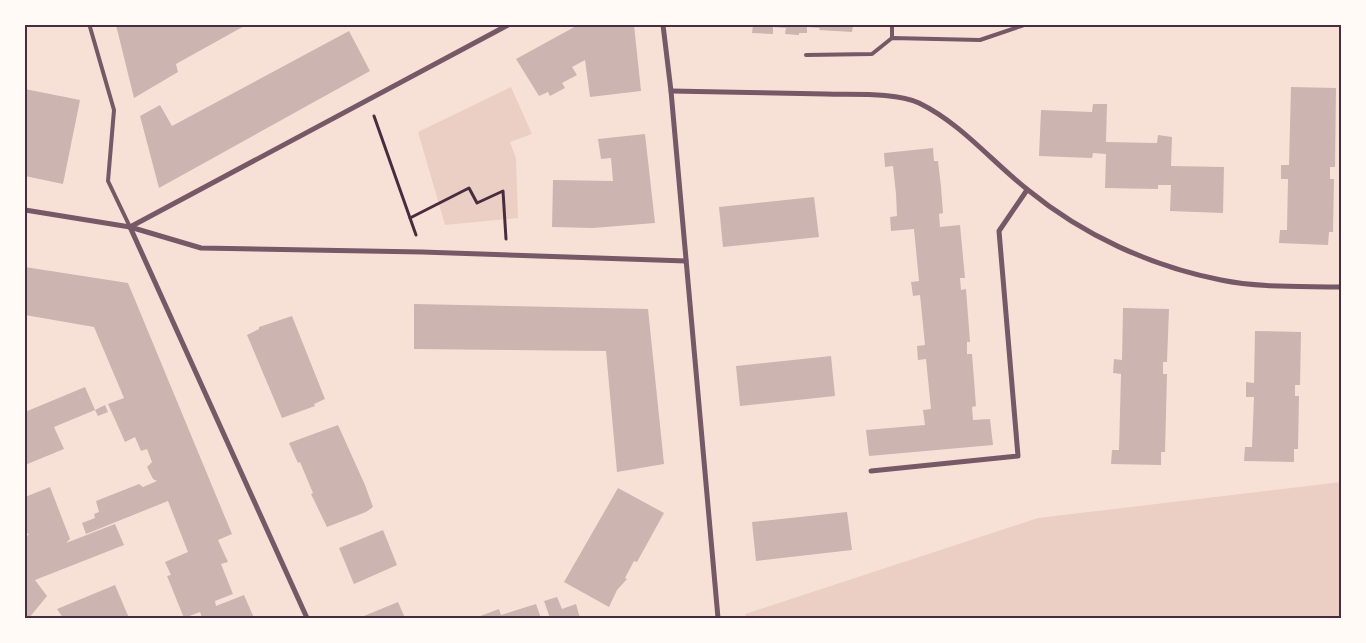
<svg xmlns="http://www.w3.org/2000/svg" width="1366" height="643" viewBox="0 0 1366 643" font-family="'Noto Sans',sans-serif">
  <rect width="100%" height="100%" fill="#f7e1d7"/>
  <g fill="#ebcfc5">
    <path d="M 511,87 L 532,134 L 510,142 L 516,158 L 518,218 L 445,225 L 418,132 Z"/>
    <path d="M 1341,482 L 1341,618 L 746,618 L 745,614 L 1038,518 Z"/>
  </g>
  <g fill="#ccb4b1">
    <path d="M 116,25 L 246,25 L 176,64 L 178,72 L 134,98 Z"/>
    <path d="M 578,25 L 634,25 L 641,91 L 590,97 L 585,60 L 572,67 L 577,75 L 562,83 L 565,88 L 550,96 L 548,92 L 539,96 L 516,59 Z"/>
    <path d="M 753,25 L 853,25 L 852,32 L 819,30 L 820,28 L 807,27 L 807,33 L 799,33 L 799,35 L 785,34 L 786,28 L 773,27 L 773,34 L 752,33 Z"/>
    <path d="M 349,31 L 370,71 L 159,188 L 140,116 L 160,105 L 172,126 Z"/>
    <path d="M 1291,87 L 1336,88 L 1335,167 L 1330,167 L 1330,179 L 1334,179 L 1333,232 L 1329,232 L 1328,245 L 1279,243 L 1280,230 L 1287,230 L 1288,179 L 1281,179 L 1281,165 L 1289,165 Z"/>
    <path d="M 25,89 L 80,100 L 63,184 L 25,176 Z"/>
    <path d="M 1093,104 L 1107,104 L 1106,142 L 1157,143 L 1158,135 L 1172,137 L 1171,166 L 1224,167 L 1223,213 L 1170,211 L 1171,185 L 1158,185 L 1158,189 L 1105,188 L 1106,154 L 1093,153 L 1092,158 L 1039,156 L 1041,110 L 1092,112 Z"/>
    <path d="M 645,134 L 655,223 L 593,228 L 552,227 L 553,180 L 613,181 L 611,158 L 601,159 L 598,139 Z"/>
    <path d="M 933,148 L 934,161 L 938,161 L 941,187 L 943,213 L 939,214 L 940,227 L 960,225 L 965,278 L 960,278 L 961,290 L 966,289 L 970,342 L 967,342 L 967,354 L 972,354 L 976,406 L 972,407 L 973,420 L 990,419 L 993,445 L 869,456 L 866,430 L 925,425 L 923,410 L 931,409 L 926,359 L 918,360 L 917,346 L 925,345 L 920,295 L 913,296 L 911,282 L 919,281 L 914,229 L 891,231 L 890,217 L 897,216 L 896,194 L 893,166 L 885,167 L 884,153 Z"/>
    <path d="M 814,197 L 819,237 L 723,247 L 719,207 Z"/>
    <path d="M 25,267 L 128,283 L 232,534 L 218,540 L 228,562 L 221,564 L 233,594 L 215,601 L 216,606 L 244,595 L 254,618 L 202,618 L 200,612 L 184,618 L 167,576 L 171,575 L 165,562 L 188,552 L 168,501 L 86,534 L 82,523 L 95,518 L 94,514 L 99,512 L 96,501 L 139,484 L 143,487 L 157,481 L 153,479 L 147,467 L 152,462 L 147,449 L 141,451 L 135,437 L 125,442 L 108,404 L 124,398 L 94,327 L 25,315 Z"/>
    <path d="M 414,304 L 648,309 L 664,464 L 617,472 L 606,351 L 414,349 Z"/>
    <path d="M 1123,308 L 1169,309 L 1167,362 L 1163,362 L 1163,374 L 1167,374 L 1165,452 L 1161,452 L 1161,465 L 1111,464 L 1112,450 L 1119,450 L 1121,374 L 1113,373 L 1114,359 L 1122,360 Z"/>
    <path d="M 292,316 L 325,399 L 314,404 L 315,406 L 282,418 L 247,335 L 259,329 L 259,327 Z"/>
    <path d="M 1255,331 L 1301,332 L 1300,385 L 1295,385 L 1295,396 L 1299,396 L 1298,449 L 1294,449 L 1294,462 L 1244,461 L 1245,447 L 1252,447 L 1254,397 L 1246,397 L 1246,382 L 1254,383 Z"/>
    <path d="M 831,356 L 835,396 L 740,406 L 736,366 Z"/>
    <path d="M 85,387 L 95,410 L 54,427 L 64,449 L 25,465 L 25,412 Z"/>
    <path d="M 105,405 L 108,412 L 98,416 L 95,410 Z"/>
    <path d="M 338,425 L 365,485 L 373,507 L 366,512 L 327,527 L 311,494 L 313,493 L 300,462 L 298,463 L 289,443 Z"/>
    <path d="M 50,487 L 70,539 L 66,543 L 115,524 L 124,545 L 35,580 L 47,596 L 29,618 L 25,618 L 25,536 L 29,535 L 25,531 L 25,497 Z"/>
    <path d="M 618,488 L 664,513 L 637,562 L 634,561 L 625,578 L 627,579 L 617,590 L 609,607 L 564,582 Z"/>
    <path d="M 847,512 L 852,550 L 756,561 L 752,522 Z"/>
    <path d="M 383,530 L 397,565 L 354,584 L 339,548 Z"/>
    <path d="M 115,585 L 129,618 L 63,618 L 57,609 Z"/>
    <path d="M 557,597 L 562,609 L 576,604 L 580,618 L 550,618 L 544,601 Z"/>
    <path d="M 398,602 L 405,618 L 359,618 Z"/>
    <path d="M 536,604 L 541,618 L 475,618 L 499,609 L 501,615 Z"/>
  </g>
  <g fill="none" stroke-linecap="round" stroke-linejoin="round">
    <g stroke="#4a2c40" stroke-width="3">
      <path d="M 374,116 L 416,235"/>
      <path d="M 410,218 L 469,188 L 477,203 L 503,191 L 506,239"/>
    </g>
    <g stroke="#755966" stroke-width="4">
      <path d="M 892,25 L 892,38"/>
      <path d="M 90,27 L 114,110 L 108,181 L 130,227"/>
      <path d="M 806,55 L 872,54 L 892,38 L 980,40 L 1024,25"/>
    </g>
    <g stroke="#755966" stroke-width="5">
      <path d="M 663,25 L 671,91 L 718,618"/>
      <path d="M 671,91 C 723,92 774,93 826,94 C 852,95 896,92 919,103 C 962,124 991,161 1028,190 C 1083,235 1150,266 1221,280 C 1260,288 1301,286 1341,287"/>
      <path d="M 25,210 L 130,227 L 201,248 L 422,252 L 686,261"/>
      <path d="M 130,227 L 307,618"/>
      <path d="M 130,227 L 508,25"/>
      <path d="M 871,471 L 1018,456 L 999,231 L 1027,190"/>
    </g>
  </g>
  <rect width="1366" height="643" fill="none" stroke="#fffaf5" stroke-width="52"/>
  <rect x="26" y="26" width="1314" height="591" fill="none" stroke="#4a2c40" stroke-width="2"/>
</svg>
